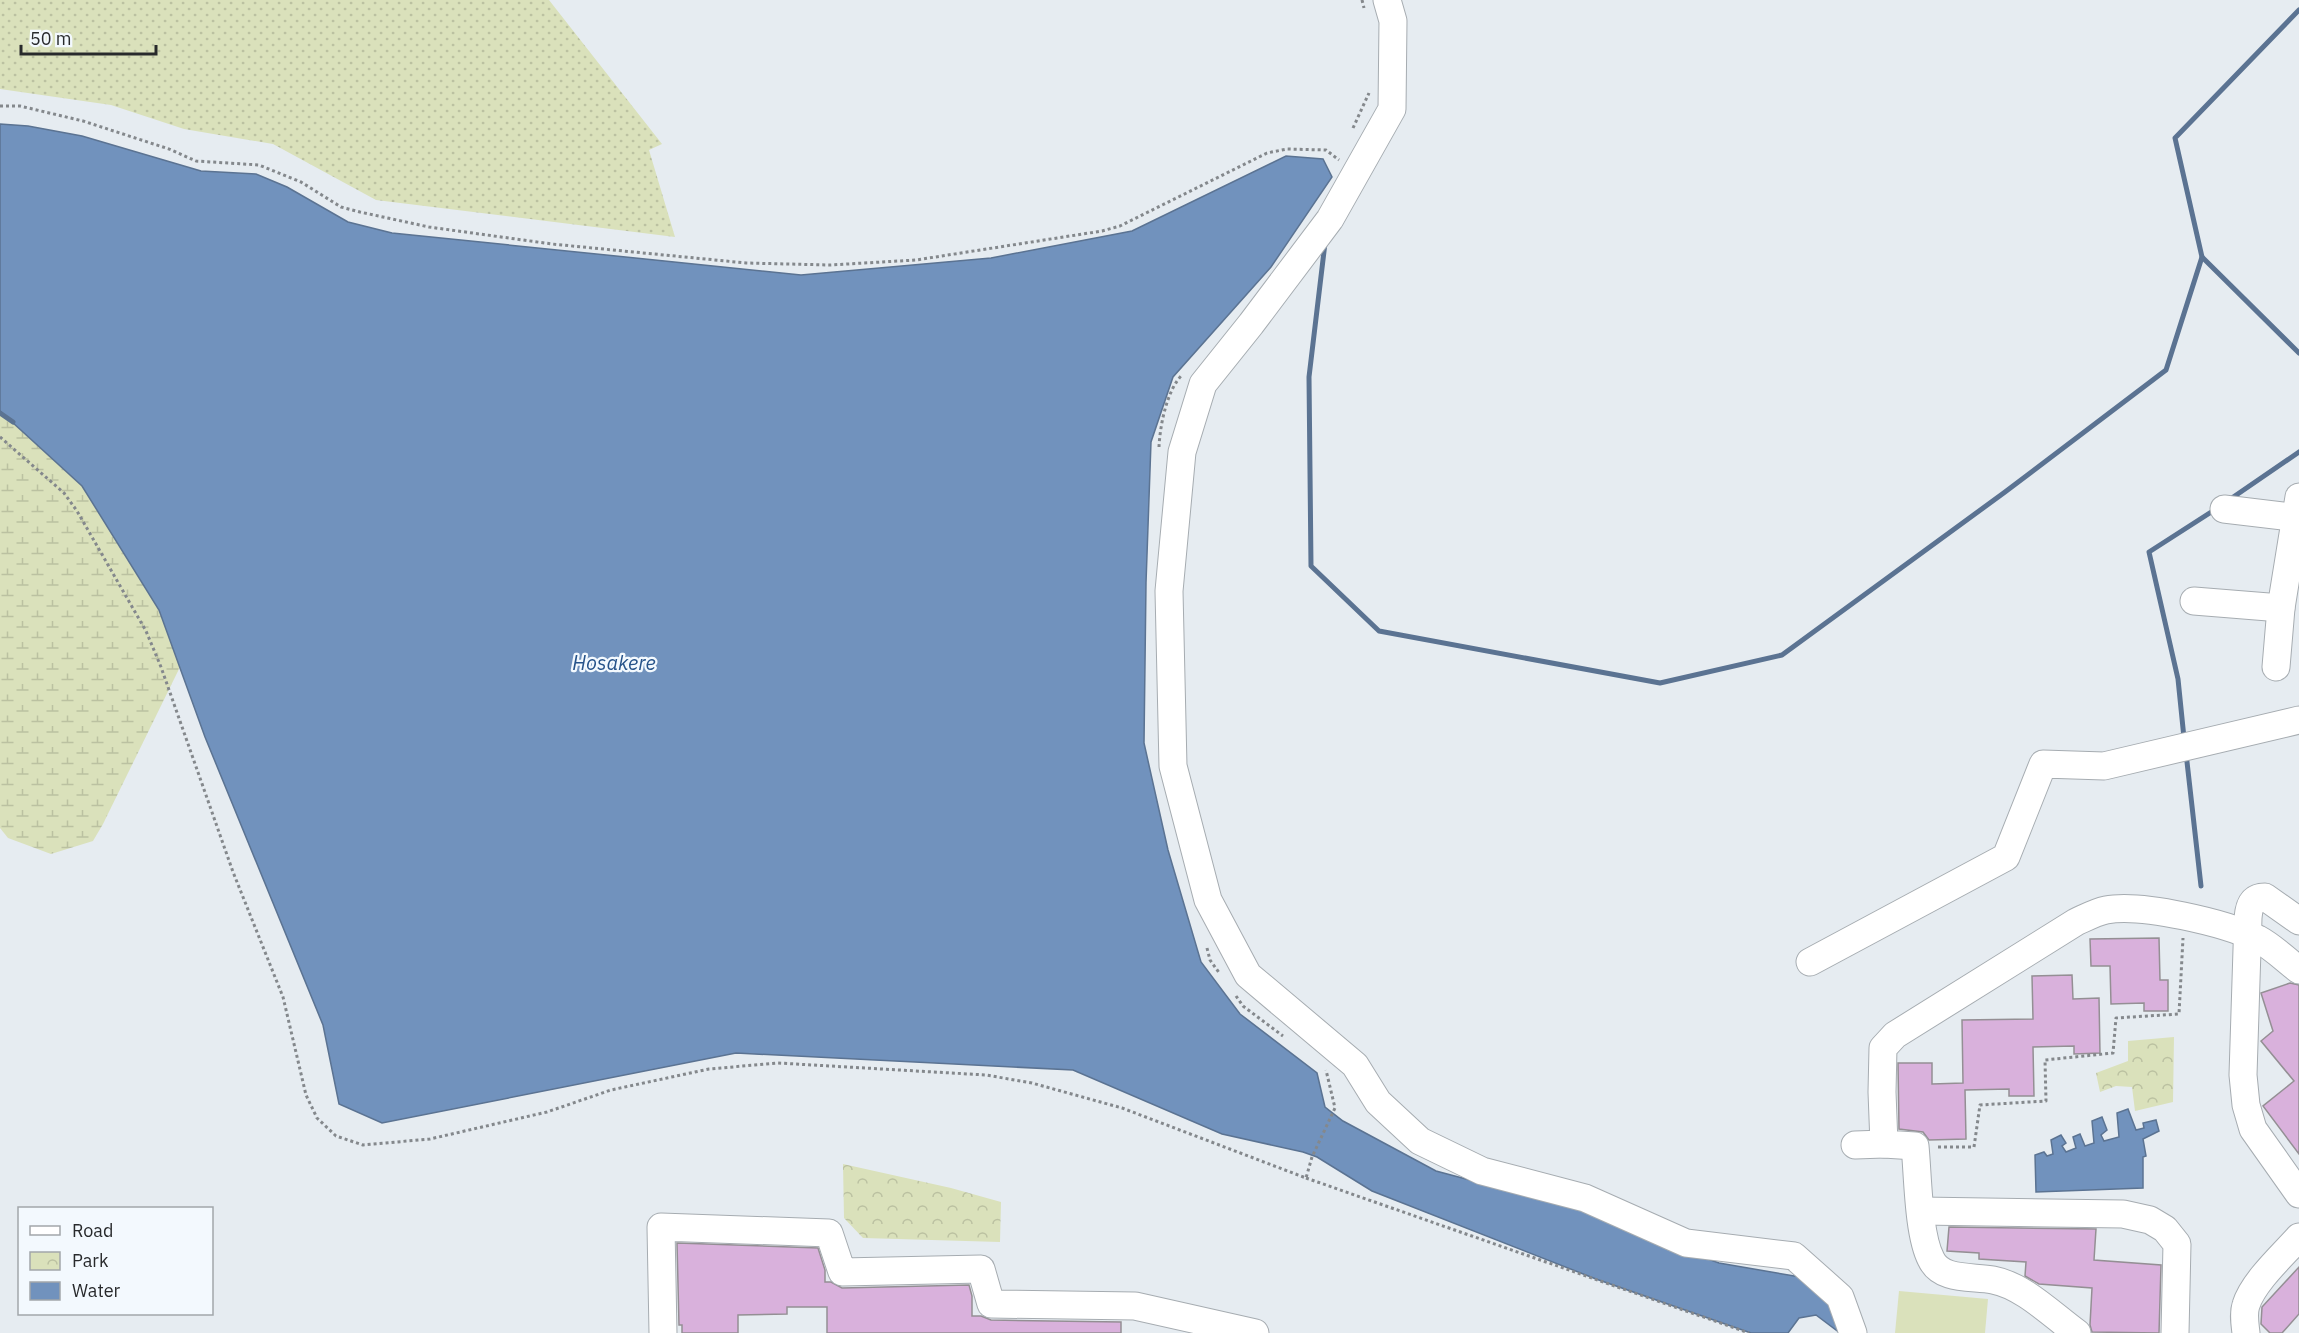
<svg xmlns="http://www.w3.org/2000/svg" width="2299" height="1333" viewBox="0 0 2299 1333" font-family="'IBM Plex Sans',sans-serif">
  <defs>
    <pattern id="grass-dots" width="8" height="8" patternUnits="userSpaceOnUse" patternTransform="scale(1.5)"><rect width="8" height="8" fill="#dae1bb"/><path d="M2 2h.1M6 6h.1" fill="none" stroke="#bbc1a1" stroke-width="1.8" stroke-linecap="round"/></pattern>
    <pattern id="wetland-marsh" width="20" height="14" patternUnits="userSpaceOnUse" patternTransform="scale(1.5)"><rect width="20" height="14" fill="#dae1bb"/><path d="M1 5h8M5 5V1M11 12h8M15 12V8" fill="none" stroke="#bbc1a1"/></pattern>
    <pattern id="park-crowns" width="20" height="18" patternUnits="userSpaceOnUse" patternTransform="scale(1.5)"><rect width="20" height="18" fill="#dae1bb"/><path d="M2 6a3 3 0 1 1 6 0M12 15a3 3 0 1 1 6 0" fill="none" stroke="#bbc1a1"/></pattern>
  </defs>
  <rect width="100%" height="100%" fill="#e6ecf1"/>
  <path fill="url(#grass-dots)" d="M 0,0 L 549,0 L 662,144 L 649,150 L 675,237 L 376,200 L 273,144 L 184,129 L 111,105 L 0,89 Z"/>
  <path fill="url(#wetland-marsh)" d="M 0,411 L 82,486 L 159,610 L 180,667 L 103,824 L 93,841 L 51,854 L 8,838 L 0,828 Z"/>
  <g fill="url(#park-crowns)">
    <path d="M 2174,1037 L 2173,1102 L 2135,1111 L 2132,1087 L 2116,1086 L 2100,1092 L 2096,1073 L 2128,1061 L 2128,1041 Z"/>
    <path d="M 843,1164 L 951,1188 L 1001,1202 L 1000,1242 L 863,1238 L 844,1218 Z"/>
  </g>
  <path fill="#dae1bb" d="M 1899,1291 L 1988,1299 L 1985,1333 L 1895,1333 Z"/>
  <g fill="#7192bd" stroke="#5b7392" stroke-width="1.5">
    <path d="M 0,124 L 28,126 L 82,136 L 201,171 L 256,174 L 287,187 L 348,222 L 392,233 L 801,275 L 991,258 L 1132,231 L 1286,156 L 1323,159 L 1332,177 L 1271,267 L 1173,377 L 1151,442 L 1146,583 L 1144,743 L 1168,850 L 1201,962 L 1240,1014 L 1317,1073 L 1325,1107 L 1343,1121 L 1436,1171 L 1594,1213 L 1637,1233 L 1719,1263 L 1806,1278 L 1835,1296 L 1840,1333 L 1816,1315 L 1799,1318 L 1788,1333 L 1751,1333 L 1596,1279 L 1372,1191 L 1317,1157 L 1303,1152 L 1222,1134 L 1073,1070 L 736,1053 L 382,1123 L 339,1104 L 323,1025 L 205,737 L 159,610 L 82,486 L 0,411 Z"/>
    <path d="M 2128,1109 L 2136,1130 L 2144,1128 L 2143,1123 L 2156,1120 L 2159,1131 L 2143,1139 L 2146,1156 L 2143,1157 L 2143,1188 L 2036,1192 L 2035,1155 L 2044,1152 L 2047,1156 L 2053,1154 L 2051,1140 L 2061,1135 L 2066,1143 L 2062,1146 L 2066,1152 L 2076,1148 L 2073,1137 L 2080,1134 L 2085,1146 L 2094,1143 L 2092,1121 L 2102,1117 L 2107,1130 L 2101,1135 L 2104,1141 L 2119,1137 L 2117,1113 Z"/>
  </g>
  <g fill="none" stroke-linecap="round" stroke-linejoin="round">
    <g stroke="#5b7392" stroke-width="5">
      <path d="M 2299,10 L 2175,138 L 2202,257 L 2299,353"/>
      <path d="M 1325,243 L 1309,377 L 1311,566 L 1379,631 L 1660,683 L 1782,655 L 2005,492 L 2166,370 L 2202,257"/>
      <path d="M 0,413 L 13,422"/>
      <path d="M 2229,500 L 2299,452"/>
      <path d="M 2184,738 L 2178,679 L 2149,552 L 2216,509"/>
      <path d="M 2186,753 L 2201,886"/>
    </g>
  </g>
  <g fill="#d9b1dc" stroke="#948f94" stroke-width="1.5">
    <path d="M 2159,938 L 2160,980 L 2168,980 L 2168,1011 L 2144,1011 L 2144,1003 L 2111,1004 L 2110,966 L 2091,966 L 2090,939 Z"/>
    <path d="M 2072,975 L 2073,999 L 2099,998 L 2100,1053 L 2074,1054 L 2074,1046 L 2033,1047 L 2034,1096 L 2009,1096 L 2009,1089 L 1965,1090 L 1966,1139 L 1929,1140 L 1923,1132 L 1899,1129 L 1898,1063 L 1932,1063 L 1932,1084 L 1963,1083 L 1962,1020 L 2033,1019 L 2032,976 Z"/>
    <path d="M 2290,983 L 2299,985 L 2299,1154 L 2263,1106 L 2294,1081 L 2261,1041 L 2273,1031 L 2261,993 Z"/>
    <path d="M 1949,1227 L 2096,1229 L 2094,1260 L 2161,1265 L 2159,1333 L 2092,1332 L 2090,1325 L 2092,1288 L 2039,1284 L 2025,1276 L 2026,1262 L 1979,1259 L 1979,1253 L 1947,1251 Z"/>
    <path d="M 677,1243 L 818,1248 L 825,1270 L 825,1282 L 831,1282 L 842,1288 L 969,1285 L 972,1296 L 972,1316 L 981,1316 L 991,1320 L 1121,1322 L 1121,1333 L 827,1333 L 827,1307 L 787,1307 L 787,1314 L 738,1315 L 738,1333 L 682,1333 L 682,1325 L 679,1325 Z"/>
    <path d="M 2299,1267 L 2299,1314 L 2282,1333 L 2270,1333 L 2261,1324 L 2262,1307 Z"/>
  </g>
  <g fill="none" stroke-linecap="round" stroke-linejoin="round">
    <defs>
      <g id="minor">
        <path d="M 1387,0 L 1393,21 L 1392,109 L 1330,219 L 1251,324 L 1203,384 L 1182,452 L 1169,591 L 1173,766 L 1208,900 L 1248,975 L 1355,1065 L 1378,1102 L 1420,1141 L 1482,1171 L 1585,1198 L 1686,1243 L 1794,1256 L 1840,1297 L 1853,1333"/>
        <path d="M 2224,509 L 2299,518"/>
        <path d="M 2194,601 L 2281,608"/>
        <path d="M 2276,667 L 2281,608 L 2299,497"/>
        <path d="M 2299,921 L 2265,897 C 2251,897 2249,907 2248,918 L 2243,1075 L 2246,1105 L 2253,1129 L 2299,1194"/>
        <path d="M 1810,962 L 2006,857 L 2043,764 L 2104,766 L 2299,720"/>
        <path d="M 1855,1145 L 1884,1144"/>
        <path d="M 1921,1211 L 2123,1214 L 2150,1220 L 2165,1229 L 2177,1244 L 2175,1333"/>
        <path d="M 663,1333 L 661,1227 L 829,1233 L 842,1272 L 981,1269 L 991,1304 L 1135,1306 L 1255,1333"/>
        <path d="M 2077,1333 C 2052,1315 2024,1286 1993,1280 C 1972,1276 1941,1281 1931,1259 C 1918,1234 1918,1176 1915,1146 L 1884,1144 L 1882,1092 L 1883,1048 L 1895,1035 L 2076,922 C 2085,918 2096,912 2106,910 C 2141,903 2226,923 2258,939 C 2273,947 2286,960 2299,970"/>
        <path d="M 2246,1333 C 2245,1324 2243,1314 2246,1305 C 2253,1282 2283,1255 2299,1237"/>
      </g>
    </defs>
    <use href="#minor" stroke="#a6acb1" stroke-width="29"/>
    <g stroke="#84888c" stroke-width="3" stroke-dasharray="3 3" stroke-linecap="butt">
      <path d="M 1362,0 L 1364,8"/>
      <path d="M 0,106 L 20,106 L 83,121 L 169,149 L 196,161 L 259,165 L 301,182 L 341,207 L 360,212 L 429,227 L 552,244 L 746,263 L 830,265 L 916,260 L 1102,231 L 1120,226 L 1267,153 L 1287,149 L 1326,150 L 1339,160"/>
      <path d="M 1353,128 L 1369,93"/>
      <path d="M 0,437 L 64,493 L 77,511 L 146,631 L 161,667 L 233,872 L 283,997 L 306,1095 L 317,1118 L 336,1136 L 363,1145 L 430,1139 L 547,1112 L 611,1090 L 709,1069 L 778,1063 L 986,1075 L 1032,1083 L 1122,1108 L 1306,1178 L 1312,1157 L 1335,1108 L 1326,1070"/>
      <path d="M 1159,447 C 1160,425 1167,390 1182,375"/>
      <path d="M 1207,948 L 1210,960 L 1220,974"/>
      <path d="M 1236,996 L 1243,1006 L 1283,1036"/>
      <path d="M 1938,1147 L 1974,1147 L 1980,1105 L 2046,1101 L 2045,1060 L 2113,1053 L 2116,1018 L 2179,1014 L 2183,938"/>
      <path d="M 1306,1178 L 1749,1333"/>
    </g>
    <use href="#minor" stroke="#fff" stroke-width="27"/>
  </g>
  <g text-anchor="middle" stroke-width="4.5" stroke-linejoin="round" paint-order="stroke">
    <g font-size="20" font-style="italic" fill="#26538a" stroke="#f3f9fe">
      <text x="614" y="670">Hosakere</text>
    </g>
  </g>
  <rect x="18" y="1207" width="195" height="108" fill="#f3f9fe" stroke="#a2a6aa" stroke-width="1.5"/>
  <rect x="30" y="1226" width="30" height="9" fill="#ffffff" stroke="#a2a6aa" stroke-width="1.5"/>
  <text x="72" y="1237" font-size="18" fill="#282a2c">Road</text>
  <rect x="30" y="1252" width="30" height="18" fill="url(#park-crowns)" stroke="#a2a6aa" stroke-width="1.5"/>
  <text x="72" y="1267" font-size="18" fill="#282a2c">Park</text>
  <rect x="30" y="1282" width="30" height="18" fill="#7192bd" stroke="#a2a6aa" stroke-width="1.5"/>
  <text x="72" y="1297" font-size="18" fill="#282a2c">Water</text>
  <path d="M21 45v9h135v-9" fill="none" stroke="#282a2c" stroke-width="3"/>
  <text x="30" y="45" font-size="18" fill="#282a2c" stroke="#f3f9fe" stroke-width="4.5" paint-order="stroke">50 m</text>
</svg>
